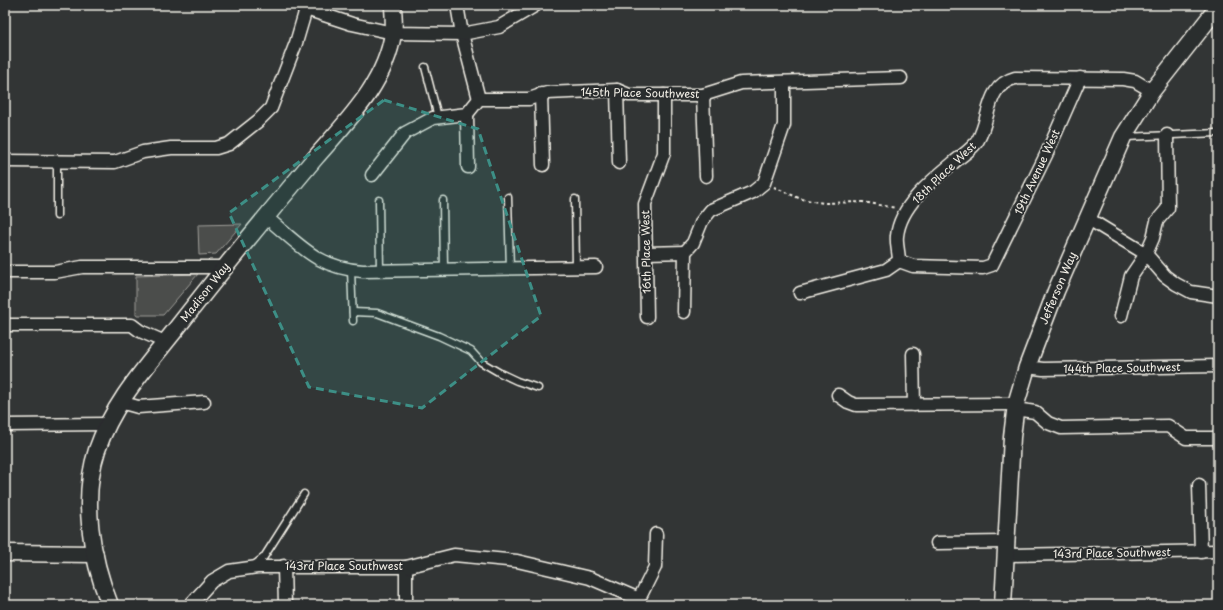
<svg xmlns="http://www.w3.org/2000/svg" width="1223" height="610" viewBox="0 0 1223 610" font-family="'Playpen Sans',sans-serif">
  <rect width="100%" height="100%" fill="#323535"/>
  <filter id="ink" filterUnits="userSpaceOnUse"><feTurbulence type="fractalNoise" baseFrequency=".025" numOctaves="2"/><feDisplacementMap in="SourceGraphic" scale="8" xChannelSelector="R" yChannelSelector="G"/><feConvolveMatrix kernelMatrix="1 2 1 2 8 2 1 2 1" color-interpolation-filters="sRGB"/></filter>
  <g filter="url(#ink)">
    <g fill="#4b4d4c" stroke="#a09f9a">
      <path d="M 242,224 L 216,254 L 199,255 L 198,225 Z"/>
      <path d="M 198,274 L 163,315 L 136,315 L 136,276 Z"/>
    </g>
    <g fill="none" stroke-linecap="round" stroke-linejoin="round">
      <defs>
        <g id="lane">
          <path d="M 425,67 L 438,117"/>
          <path d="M 1126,137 L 1218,133"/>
          <path d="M 57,161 L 57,216"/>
          <path d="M 508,197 L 510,269"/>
          <path d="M 575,199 L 576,267"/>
          <path d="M 379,200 L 380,271"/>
          <path d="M 443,200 L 444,270"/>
          <path d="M 351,270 L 353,321"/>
          <path d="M 353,312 L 377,313 L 439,336 L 471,351 L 481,362 L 500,373 L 517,381 L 538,388"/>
          <path d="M 254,565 L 264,557 L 304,494"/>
        </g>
        <g id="street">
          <path d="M 457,5 L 462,34 L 479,99"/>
          <path d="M 617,90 L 619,163"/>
          <path d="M 541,94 L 543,165"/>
          <path d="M 703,95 L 706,176"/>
          <path d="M 467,114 L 468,167"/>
          <path d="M 5,161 L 115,162 L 143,152 L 171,148 L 216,148 L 229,144 L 258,121 L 271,108 L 296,43 L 306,9 L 352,24 L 393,33 L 462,34 L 499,27 L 536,5"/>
          <path d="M 372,175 L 405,133 L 433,118 L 467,114 L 479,99 L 529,99 L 547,93 L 617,90 L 629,95 L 703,95 L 741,83 L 901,78"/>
          <path d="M 266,217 C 300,245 317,268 363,271 L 596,267"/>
          <path d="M 1087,218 L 1146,254 L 1165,276 L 1176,284 L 1191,292 L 1218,296"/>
          <path d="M 646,253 L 685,252"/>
          <path d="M 899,261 C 899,253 896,244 897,236 C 900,206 931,181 953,163 C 961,156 973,149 978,140 C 991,118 985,86 1015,78 L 1123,79 L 1135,81 L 1152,91"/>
          <path d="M 5,272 L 55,272 L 82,267 L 224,267"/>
          <path d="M 800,293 L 886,270 L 899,261 L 913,266 L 983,268 L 992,265 L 1047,153 L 1080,78"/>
          <path d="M 684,312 L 685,252 L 693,243 L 702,221 L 711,210 L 753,192 L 764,183 L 784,125 L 784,82"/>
          <path d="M 1121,316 L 1131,276 L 1146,254 L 1153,238 L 1157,221 L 1168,208 L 1167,135"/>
          <path d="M 647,317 L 645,204 L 664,153 L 664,95"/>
          <path d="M 5,325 L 132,325 L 140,331 L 165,342"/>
          <path d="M 913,354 L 914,405"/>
          <path d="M 1027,367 L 1043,369 L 1218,366"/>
          <path d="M 838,395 L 848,402 L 856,405 L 1016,404"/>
          <path d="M 120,402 L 138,407 L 204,402"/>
          <path d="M 1015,409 L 1035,412 L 1048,423 L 1061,428 L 1168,426 L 1186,438 L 1218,438"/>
          <path d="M 5,425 L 108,424"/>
          <path d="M 1199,485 L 1201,552"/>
          <path d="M 937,543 L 1005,542"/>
          <path d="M 1005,555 L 1218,551"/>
          <path d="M 284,566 L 285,605"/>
          <path d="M 406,567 L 406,605"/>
          <path d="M 639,599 L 655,567 L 656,534"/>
          <path d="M 190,605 L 212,581 L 229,571 L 257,567 L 406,567 L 454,555 L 517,561 L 590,578 L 639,599"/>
        </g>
        <g id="secondary">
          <path d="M 5,553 L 95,554"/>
          <path d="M 110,605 C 91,558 81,499 97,450 C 113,403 146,367 176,329 C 221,271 268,214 316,157 C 347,121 386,83 393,33 C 395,24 393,14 393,5"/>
          <path d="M 1003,605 L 1012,437 L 1016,404 L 1027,367 L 1056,291 L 1123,137 L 1152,91 L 1218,7"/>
        </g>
      </defs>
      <use href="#lane" stroke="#f4f1e8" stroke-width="9"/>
      <use href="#street" stroke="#f4f1e8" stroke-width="15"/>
      <use href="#secondary" stroke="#f4f1e8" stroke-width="19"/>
      <path stroke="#f4f1e8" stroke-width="2" stroke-dasharray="3 3" stroke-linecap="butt" d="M 774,187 L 801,199 L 824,203 L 863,202 L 896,208"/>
      <use href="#lane" stroke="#2a2d2e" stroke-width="6"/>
      <use href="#street" stroke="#2a2d2e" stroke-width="12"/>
      <use href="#secondary" stroke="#2a2d2e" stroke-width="16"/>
    </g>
  </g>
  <path fill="#3d8f86" fill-opacity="0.2" stroke="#3d8f86" stroke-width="3" stroke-dasharray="8 5" stroke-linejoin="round" d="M 384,100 L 478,129 L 541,316 L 422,408 L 309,387 L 229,213 Z"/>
  <g text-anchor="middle" stroke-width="3.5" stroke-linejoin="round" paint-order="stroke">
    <g font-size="11" fill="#f4f1e8" stroke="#2a2d2e">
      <text transform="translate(640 93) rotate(1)" y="4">145th Place Southwest</text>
      <text transform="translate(1037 172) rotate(-65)" y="4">19th Avenue West</text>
      <text transform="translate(944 173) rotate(-44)" y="4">18th Place West</text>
      <text transform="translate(646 252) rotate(-91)" y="4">16th Place West</text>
      <text transform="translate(1058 288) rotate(-67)" y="4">Jefferson Way</text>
      <text transform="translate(205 292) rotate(-52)" y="4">Madison Way</text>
      <text transform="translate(1122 368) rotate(-1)" y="4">144th Place Southwest</text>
      <text transform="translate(1112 553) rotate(-1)" y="4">143rd Place Southwest</text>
      <text x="344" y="570">143rd Place Southwest</text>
    </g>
  </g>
  <rect width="1223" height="610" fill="none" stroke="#2a2d2e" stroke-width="20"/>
  <rect x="10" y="10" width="1203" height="590" fill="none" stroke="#f4f1e8" stroke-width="1.5" filter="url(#ink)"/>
</svg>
